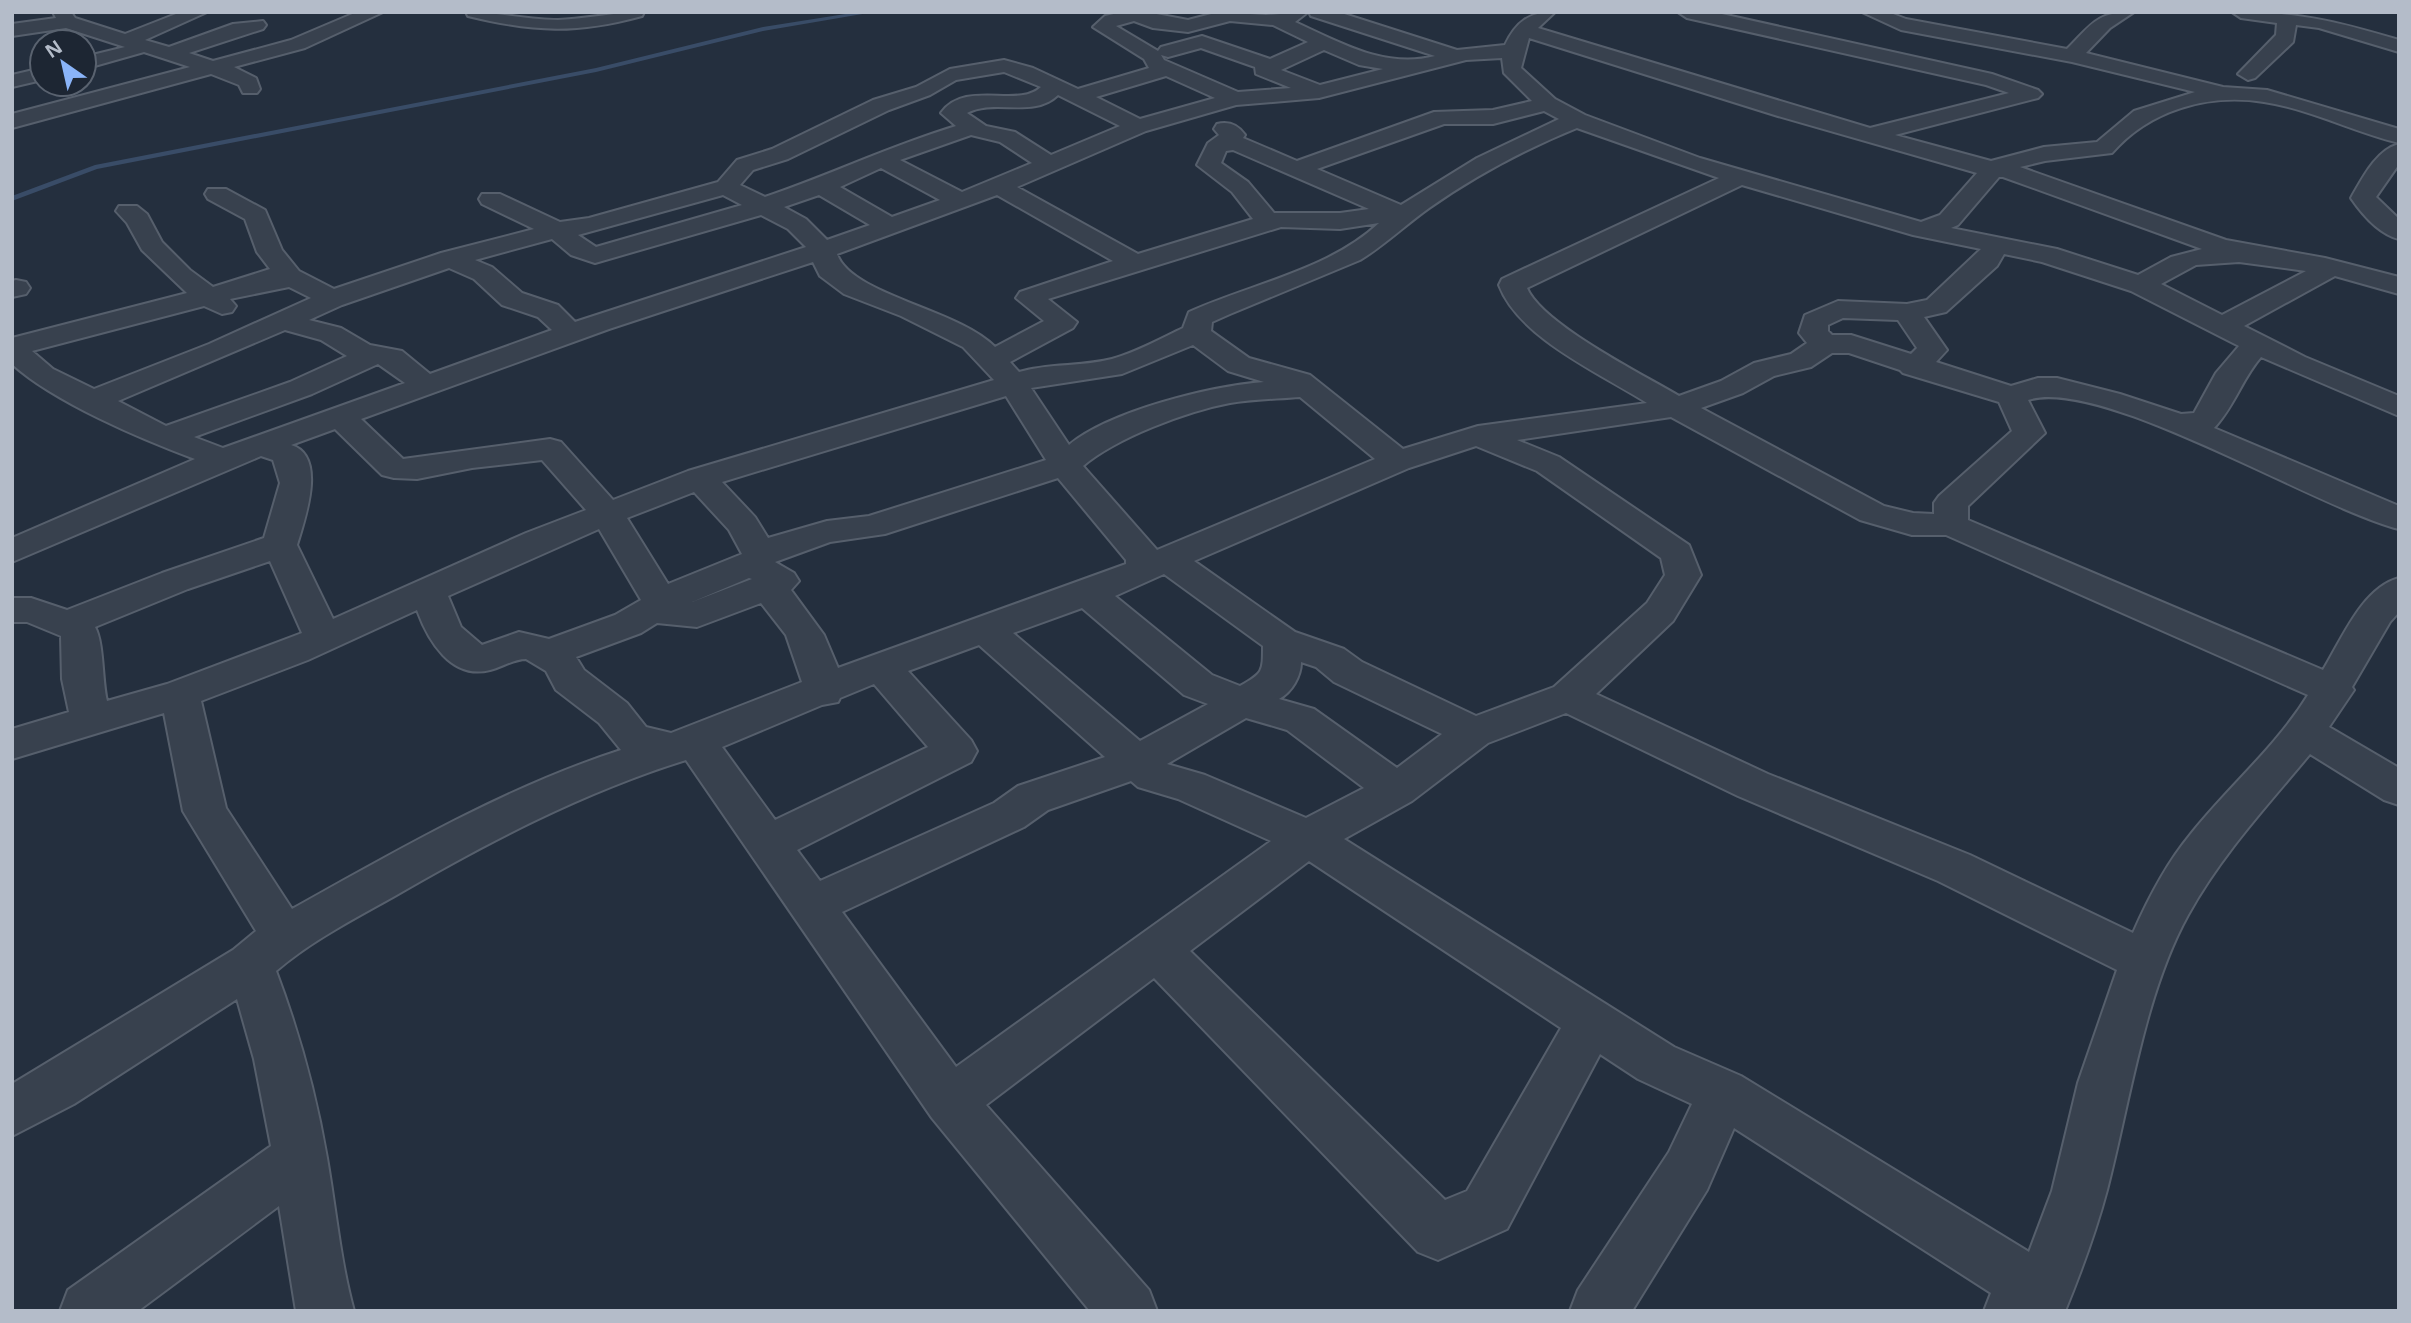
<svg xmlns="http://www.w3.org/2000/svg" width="2411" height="1323" viewBox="0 0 2411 1323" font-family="'Open Sans',sans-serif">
  <rect width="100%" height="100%" fill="#242f3e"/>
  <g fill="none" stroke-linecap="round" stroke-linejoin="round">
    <path fill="#394c67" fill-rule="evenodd" d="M 858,12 L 874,12 L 763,31 L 596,72 L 97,169 L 12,201 L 12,196 L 95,165 L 596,68 L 763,27 Z"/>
    <defs>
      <g id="minor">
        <path d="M 53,12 L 71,12 L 75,18 L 125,34 L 181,12 L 207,12 L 145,40 L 169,47 L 233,24 L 263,21 L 266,25 L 263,29 L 189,53 L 213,61 L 291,40 L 357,12 L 383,12 L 305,48 L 234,67 L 256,78 L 260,89 L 257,93 L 243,93 L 239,85 L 211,74 L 12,128 L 12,114 L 190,67 L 144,52 L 84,69 L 84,57 L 125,47 L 66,28 L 12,36 L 12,24 L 56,18 Z"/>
        <path d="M 466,12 C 497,12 527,20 558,20 C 587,19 615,12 644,12 L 642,16 C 576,34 534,32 468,16 Z"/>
        <path d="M 1122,12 L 1146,12 L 1188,20 L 1219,12 L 1266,15 L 1308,12 L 1295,22 C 1341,43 1385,69 1435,56 L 1311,16 L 1309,12 L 1338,12 L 1457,50 L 1505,45 C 1516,22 1529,12 1555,12 L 1538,28 L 1870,128 L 2009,93 L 1986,85 L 1687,18 L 1678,12 L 1713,12 L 1992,74 L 2038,90 L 2042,94 L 2038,98 L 1895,135 L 1991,161 L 2044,147 L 2097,142 L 2134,111 L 2195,92 L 2072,62 L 1901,30 L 1862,12 L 1888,12 L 1906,19 L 2067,49 C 2092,24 2096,12 2134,12 L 2110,28 L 2086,53 L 2223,87 L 2267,90 L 2399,129 L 2399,143 C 2354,132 2310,109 2264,102 C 2208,93 2149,110 2112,153 L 2045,161 L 2020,167 L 2226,240 L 2325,258 L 2399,277 L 2399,294 L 2335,276 L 2244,326 L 2305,357 L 2399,396 L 2399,416 L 2261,357 C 2242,379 2234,407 2214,428 L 2399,506 L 2399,529 C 2316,508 2101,376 2028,400 L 2045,433 L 1968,506 L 1968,520 L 2323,670 C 2342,639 2362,588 2399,578 L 2399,612 L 2390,622 L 2352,687 L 2354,690 L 2329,727 L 2399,768 L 2399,805 L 2384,800 L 2310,754 C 2267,806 2221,855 2188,915 C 2144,995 2130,1102 2107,1190 C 2096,1231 2081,1272 2065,1311 L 1984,1311 L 1991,1293 L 1734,1128 L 1707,1190 L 1632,1311 L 1570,1311 L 1578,1290 L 1669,1152 L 1692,1104 L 1638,1079 L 1600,1054 L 1507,1229 L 1438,1260 L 1418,1252 L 1154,978 L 986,1105 L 1149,1290 L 1157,1311 L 1090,1311 L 932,1118 L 686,760 C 583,792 486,843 393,897 C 352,920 311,941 276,971 C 299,1032 316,1094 327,1158 C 336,1209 340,1260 354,1311 L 296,1311 L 279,1206 L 138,1311 L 60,1311 L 68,1290 L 271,1146 L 254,1059 L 237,999 L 74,1104 L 12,1136 L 12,1084 L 233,950 L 256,931 L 183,811 L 164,713 L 12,759 L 12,729 L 69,712 L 62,679 L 61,636 L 27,622 L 12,622 L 12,598 L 31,598 L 67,610 L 162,573 L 264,538 L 280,483 L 273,460 L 261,456 L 12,562 L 12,538 L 195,459 C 141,439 54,402 12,364 L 12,338 L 187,293 L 142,250 L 127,223 L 116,211 L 119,206 L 137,206 L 147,214 L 162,242 L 190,270 L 213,287 L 270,269 L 257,252 L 245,219 L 208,199 L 205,194 L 208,189 L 226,189 L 265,210 L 282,250 L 299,271 L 334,289 L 441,253 L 534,229 L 482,204 L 479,199 L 482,194 L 500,194 L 560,222 L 589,218 L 718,182 L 737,160 L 772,149 L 873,100 L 916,87 L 950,69 L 1004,60 L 1033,68 L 1078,89 L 1149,68 L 1144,59 L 1093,27 L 1105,16 ZM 1134,21 L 1153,28 L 1188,32 L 1230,21 L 1273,25 L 1308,42 L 1270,59 L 1202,36 L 1161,47 L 1158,51 L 1116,26 ZM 1529,38 L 1778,116 L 1977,173 L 1940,215 L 1921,222 L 1700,158 L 1585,115 L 1555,99 L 1521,68 ZM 1201,48 L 1255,67 L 1256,74 L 1291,88 L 1238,92 L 1164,60 L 1161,55 L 1168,57 ZM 1324,50 L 1359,65 L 1383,69 L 1320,85 L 1281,70 ZM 1502,58 L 1504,73 L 1532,101 L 1493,110 L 1434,112 L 1297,161 L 1243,138 L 1245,135 C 1238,125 1229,121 1217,124 L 1214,129 L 1219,135 L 1208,143 L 1197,165 L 1232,192 L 1253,219 L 1138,254 L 1017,187 L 1146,131 L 1236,105 L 1319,98 L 1466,60 ZM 1004,72 L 1041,87 C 1018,109 965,79 941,113 L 956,126 C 890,146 830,175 765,197 L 740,185 L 753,170 L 788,159 L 889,110 L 930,95 L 956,80 ZM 1166,76 L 1215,98 L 1140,119 L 1096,97 ZM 1058,95 L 1120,126 L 1051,155 L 1015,132 L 986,126 L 967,113 C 995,98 1033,119 1058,95 ZM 1544,111 L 1559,119 L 1477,158 L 1401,205 L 1317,169 L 1444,124 L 1493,124 ZM 1577,128 L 1719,178 L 1502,279 L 1499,285 C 1519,338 1600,373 1647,403 L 1478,426 L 1403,449 L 1310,375 L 1249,358 L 1211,331 L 1212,322 L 1230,314 L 1360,260 C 1385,245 1405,225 1429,208 C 1475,176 1525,149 1577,128 ZM 971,135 L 1000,142 L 1032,163 L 962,192 L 900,160 ZM 1233,150 L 1369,209 L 1340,213 L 1274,213 L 1248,182 L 1221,163 L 1226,151 ZM 881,168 L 940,200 L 892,217 L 840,187 ZM 1999,177 L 2003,177 L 2202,249 L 2171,257 L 2138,275 L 2057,249 L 1951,228 L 1958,225 ZM 1742,185 L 1913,235 L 1981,249 L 1927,300 L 1907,304 L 1838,301 L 1805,315 L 1799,333 L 1807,343 L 1791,354 L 1754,363 L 1721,381 L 1679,396 C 1642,374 1542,324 1527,288 ZM 723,195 L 742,205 L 596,247 L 578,235 ZM 819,195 L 870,225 L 827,240 L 806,219 L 784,207 ZM 997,195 L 1113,261 L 1020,292 L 1016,298 L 1044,321 L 995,347 C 958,309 851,295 837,254 ZM 761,215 L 788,229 L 806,247 L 575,322 L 558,305 L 522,293 L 492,267 L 475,260 L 552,239 L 571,255 L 595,263 ZM 1379,223 C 1329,270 1251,284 1189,312 L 1183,328 C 1160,339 1137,352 1112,359 C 1081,367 1050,363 1019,372 L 1010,362 L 1073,328 L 1077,322 L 1048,299 L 1281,227 L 1340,229 ZM 2004,254 L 2042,262 L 2131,291 L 2239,346 L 2216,373 L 2194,413 L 2181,414 L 2120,394 L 2057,378 L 2038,378 L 2011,386 L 1936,362 L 1947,350 L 1924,317 L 1946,312 L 1997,266 ZM 813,262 L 820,276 L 844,294 L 901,316 L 963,347 L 994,380 L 688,471 L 613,500 L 561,442 L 550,439 L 403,459 L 361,419 L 609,329 ZM 2239,262 L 2306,271 L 2222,315 L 2161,284 L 2196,265 ZM 449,268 L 474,279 L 502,305 L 538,317 L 552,330 L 430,374 L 402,351 L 370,345 L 341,328 L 309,320 L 342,305 ZM 289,287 L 311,298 L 209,344 L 94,389 L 53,369 L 32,351 L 204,306 L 222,314 L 232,312 L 236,306 L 230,299 ZM 1843,318 L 1898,320 L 1917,348 L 1911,354 L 1851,335 L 1832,335 L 1828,331 L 1828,325 ZM 285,330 L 321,340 L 347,356 L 290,382 L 166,426 L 118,401 ZM 1193,345 L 1228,371 L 1264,382 C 1211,386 1110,411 1069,445 L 1031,388 L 1122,374 ZM 1832,353 L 1849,353 L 1900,370 L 1903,373 L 1999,402 L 2012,431 L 1939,496 L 1934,503 L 1934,514 L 1913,513 L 1884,506 L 1701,408 L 1743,393 L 1774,376 L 1811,367 ZM 378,364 L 405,383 L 223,448 L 194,437 L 312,394 ZM 1006,396 L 1046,460 L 869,516 L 827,521 L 768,538 L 755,517 L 722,482 ZM 1300,397 L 1375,459 L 1157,550 L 1083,466 C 1116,438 1187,411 1230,403 C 1253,399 1277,399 1300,397 ZM 1671,417 L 1860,520 L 1912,535 L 1946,535 L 2308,695 C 2276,747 2228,787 2190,835 C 2166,864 2148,899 2133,933 L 1970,855 L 1768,774 L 1596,694 L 1673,621 L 1701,575 L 1689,545 L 1559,457 L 1517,440 ZM 335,429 L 382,475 L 394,478 L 417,479 L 472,468 L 542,460 L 586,510 L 526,533 L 333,619 L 297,545 C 304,521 328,456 291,445 ZM 1476,446 L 1537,471 L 1661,558 L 1665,575 L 1647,603 L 1554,687 L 1476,716 L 1362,662 L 1344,649 L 1295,632 L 1194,561 L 1409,468 ZM 1058,478 L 1126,560 L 1126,564 L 838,668 L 824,635 L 791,590 L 799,581 L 794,573 L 775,562 L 830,542 L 885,534 ZM 694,492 L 729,530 L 742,554 L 668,584 L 627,518 ZM 599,529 L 641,600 L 615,615 L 549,639 L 519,632 L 482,645 L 461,627 L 448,596 ZM 270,561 L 302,633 L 167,684 L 107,701 C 102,681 104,643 95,627 L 188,589 ZM 1164,574 L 1263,646 C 1263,672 1263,673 1240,686 L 1212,675 L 1115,596 ZM 749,578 L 752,579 L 692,602 ZM 761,603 L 786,635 L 802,682 L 671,733 L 646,727 L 627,703 L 584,670 L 576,657 L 641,633 L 657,623 L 697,627 ZM 1082,608 L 1184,695 L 1208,704 L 1140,741 L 1013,633 ZM 417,610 C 428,640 451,680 490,670 C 502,667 514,659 526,659 L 546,671 L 556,690 L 599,723 L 621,750 C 506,787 398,850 292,909 L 226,808 L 201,701 L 308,660 ZM 979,645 L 1105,757 L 1018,786 L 994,803 L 820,881 L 797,850 L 971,762 L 977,751 L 971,740 L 908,671 ZM 1301,662 L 1316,667 L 1334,682 L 1442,734 L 1397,768 L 1314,709 L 1279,699 C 1292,692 1301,676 1301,662 ZM 874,684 L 928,747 L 775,820 L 722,747 L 822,705 L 838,702 L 840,698 ZM 1566,713 L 1738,796 L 1938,881 L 2117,970 L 2078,1083 L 2052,1191 L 2029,1252 L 1741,1076 L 1674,1047 L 1344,839 L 1412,801 L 1488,743 ZM 1246,718 L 1287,730 L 1364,788 L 1306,818 L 1205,775 L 1167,764 ZM 1131,781 L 1138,787 L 1178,799 L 1271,841 L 956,1067 L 842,912 L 1024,827 L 1048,810 ZM 1309,861 L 1561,1028 L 1467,1191 L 1445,1200 L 1190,951 Z"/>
        <path d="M 2232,12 C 2298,12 2335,21 2399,40 L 2399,52 L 2319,28 L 2296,25 L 2293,42 L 2255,78 L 2248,80 L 2238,74 L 2276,35 L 2277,23 L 2241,18 Z"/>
        <path d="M 42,68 L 42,80 L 12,87 L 12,75 Z"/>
        <path d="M 2399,144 L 2399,164 L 2376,197 L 2399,219 L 2399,239 C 2379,234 2362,214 2351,198 C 2362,179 2376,150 2399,144 Z"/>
        <path d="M 16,280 L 26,282 L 30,288 L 26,294 L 12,297 L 12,281 Z"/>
      </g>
    </defs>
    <use href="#minor" stroke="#565f6c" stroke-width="4"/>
    <use href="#minor" fill="#38414e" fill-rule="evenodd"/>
  </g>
  <rect width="2411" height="1323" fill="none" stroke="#b4bcc9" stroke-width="28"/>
  <g transform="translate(63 63) rotate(326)"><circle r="33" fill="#1d2633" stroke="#59626f" stroke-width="2"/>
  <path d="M0-5L12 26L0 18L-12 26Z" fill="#8ab4f8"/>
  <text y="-10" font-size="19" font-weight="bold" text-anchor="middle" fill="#b4bcc9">N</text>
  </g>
</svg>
